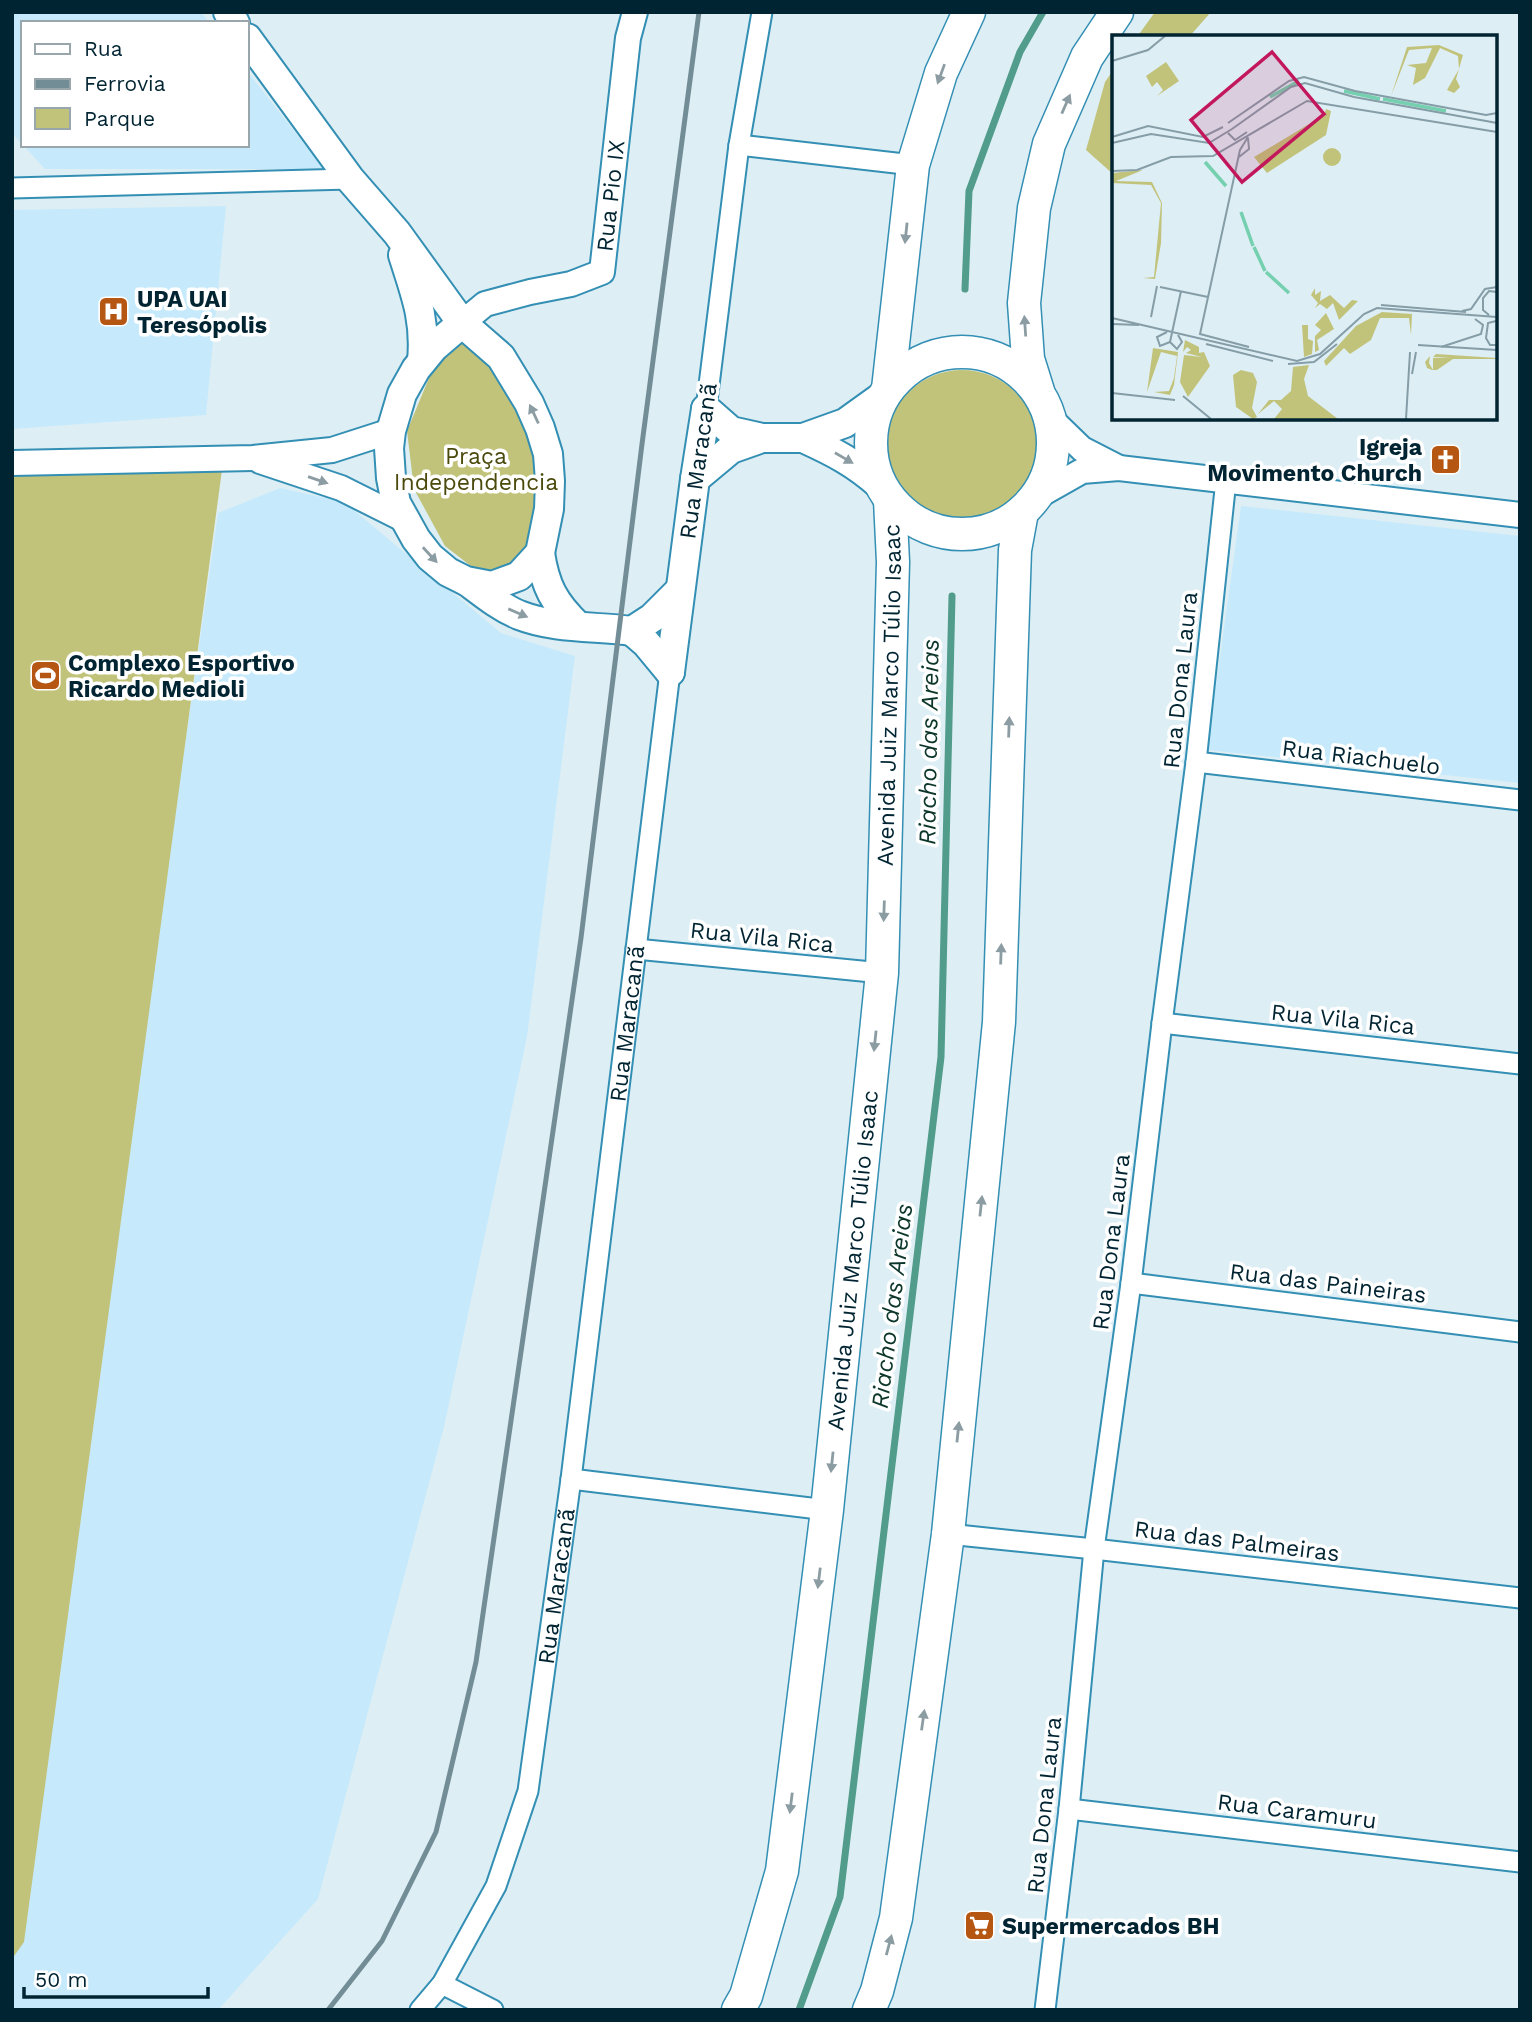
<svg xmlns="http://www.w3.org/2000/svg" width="1532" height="2022" viewBox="0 0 1532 2022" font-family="'Work Sans',sans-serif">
  <rect width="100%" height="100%" fill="#deeef5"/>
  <g fill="#c6eafb">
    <path d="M 12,12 L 201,12 L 209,23 L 23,23 L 23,145 L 12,133 Z"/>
    <path d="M 247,71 L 324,169 L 45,169 L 23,145 L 247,145 Z"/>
    <path d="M 226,206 L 206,415 L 12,429 L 12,210 Z"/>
    <path d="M 280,488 L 344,502 L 501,633 L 575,656 L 527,1037 L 444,1427 L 318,1899 L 218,2010 L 12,2010 L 12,1960 L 218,513 Z"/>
    <path d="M 1241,506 L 1520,536 L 1520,783 L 1207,750 Z"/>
  </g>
  <g fill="#c2c37a">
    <path d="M 1155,12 L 1211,12 L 1189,37 L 1137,37 Z"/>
    <path d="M 1114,69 L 1114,175 L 1086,150 L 1105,82 Z"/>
    <path d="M 458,341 L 474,345 L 516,387 L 544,482 L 532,545 L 505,577 L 480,573 L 445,546 L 414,489 L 407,431 L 434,366 Z"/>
    <circle cx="962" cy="446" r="76"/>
    <path d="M 12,470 L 222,470 L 24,1942 L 12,1959 Z"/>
  </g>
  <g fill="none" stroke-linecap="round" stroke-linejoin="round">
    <g stroke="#519c8a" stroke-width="7">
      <path d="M 965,289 L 969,191 L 1020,52 L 1043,12"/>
      <path d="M 799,2010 L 840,1897 L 941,1057 L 952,596"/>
    </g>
    <defs>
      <g id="minor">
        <path d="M 739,145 L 913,165"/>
        <path d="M 12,188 L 350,179"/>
        <path d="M 706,409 L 739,145 L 762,12"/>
        <path d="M 1196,762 L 1520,800"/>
        <path d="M 636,949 L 882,973"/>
        <path d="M 1162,1023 L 1520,1064"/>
        <path d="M 1131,1283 L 1520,1332"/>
        <path d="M 571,1479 L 827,1510"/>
        <path d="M 948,1534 L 1094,1549 L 1520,1598"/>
        <path d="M 1069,1809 L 1520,1862"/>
        <path d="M 442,1984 L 493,2010"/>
        <path id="s1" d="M 420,2010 L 442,1984 L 496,1886 L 528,1791 L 571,1479 L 670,672"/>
        <path d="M 1045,2010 L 1069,1809 L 1094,1549 L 1131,1283 L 1162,1023 L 1196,762 L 1226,480"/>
      </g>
      <g id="tertiary">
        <path id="s2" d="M 462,323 L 485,304 L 530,292 L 571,284 L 602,272 L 628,38 L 635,12"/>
        <path d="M 1050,418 L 1082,449 L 1119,468"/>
        <path d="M 260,461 L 341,488 L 405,520"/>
        <path d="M 12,463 L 253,458 L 332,450 L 391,431"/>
        <path d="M 1036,497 L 1082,471 L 1119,468 L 1520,515"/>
      </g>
      <g id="secondary">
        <path d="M 228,12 L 235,23"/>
        <path d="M 247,38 L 350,179 L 397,233 L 462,323 L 501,357 L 529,403 L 540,428 L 548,454 L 550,481 L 549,509 L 540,553 L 519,576 L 492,586 L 466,581 L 448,572 L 430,557 L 416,539 L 396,503 L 391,478 L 389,448 L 391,431 L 402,394 L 416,369 L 434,347 L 462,323"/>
        <path d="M 403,255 C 415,293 426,319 422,361"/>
        <path d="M 706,409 L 731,431 L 762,438 L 803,438 L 845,423 L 884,395"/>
        <path d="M 803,438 C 834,452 855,463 880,485"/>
        <path d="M 695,479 L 731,449 L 762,438"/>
        <path d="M 540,553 C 545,586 554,603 578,626"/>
        <path d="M 468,582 C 484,594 500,607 519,615 C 555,629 594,626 632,631"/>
        <path d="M 632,631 L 652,618 L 680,590"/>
        <path d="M 632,631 L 646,643 L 670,672"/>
        <path d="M 670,672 L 695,479 L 706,409"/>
      </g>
      <g id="primary">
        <circle cx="962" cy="443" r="91"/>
        <path d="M 888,389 L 913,165 L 941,73 L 969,12"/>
        <path d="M 1038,391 L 1028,359 L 1024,303 L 1034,208 L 1049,144 L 1087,57 L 1117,12"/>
        <path id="s3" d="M 738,2010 L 746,1996 L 782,1871 L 827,1510 L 882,973 L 893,562 L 890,500"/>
        <path d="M 869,2010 L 877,1991 L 896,1918 L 948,1534 L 999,1022 L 1015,550 L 1022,512"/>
      </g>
    </defs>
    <use href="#minor" stroke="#338fb3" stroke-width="23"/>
    <use href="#tertiary" stroke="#338fb3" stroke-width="28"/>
    <use href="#secondary" stroke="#338fb3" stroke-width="32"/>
    <use href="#primary" stroke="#338fb3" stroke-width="35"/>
    <use href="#minor" stroke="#fff" stroke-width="19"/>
    <use href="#tertiary" stroke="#fff" stroke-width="24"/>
    <use href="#secondary" stroke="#fff" stroke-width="28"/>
    <use href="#primary" stroke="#fff" stroke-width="32"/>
    <path stroke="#738d97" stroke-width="5" d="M 328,2010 L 382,1941 L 436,1832 L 476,1662 L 581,938 L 642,444 L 699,12"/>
  </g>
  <defs><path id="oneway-solid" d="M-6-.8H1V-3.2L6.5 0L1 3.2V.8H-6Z" transform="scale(1.75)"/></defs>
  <g fill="#8c9ca3">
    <use href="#oneway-solid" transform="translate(941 74) rotate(110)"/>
    <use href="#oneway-solid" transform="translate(1066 104) rotate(-66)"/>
    <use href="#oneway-solid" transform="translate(906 233) rotate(96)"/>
    <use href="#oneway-solid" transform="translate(1025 326) rotate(-94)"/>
    <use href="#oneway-solid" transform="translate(534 414) rotate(-115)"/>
    <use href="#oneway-solid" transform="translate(844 458) rotate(30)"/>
    <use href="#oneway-solid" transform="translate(318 480) rotate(19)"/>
    <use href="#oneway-solid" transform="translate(430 555) rotate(47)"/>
    <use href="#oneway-solid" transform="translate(518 613) rotate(23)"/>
    <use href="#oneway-solid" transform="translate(1009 727) rotate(-88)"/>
    <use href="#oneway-solid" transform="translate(884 911) rotate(92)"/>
    <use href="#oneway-solid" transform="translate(1001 954) rotate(-88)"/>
    <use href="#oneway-solid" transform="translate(875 1041) rotate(96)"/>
    <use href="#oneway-solid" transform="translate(981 1206) rotate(-84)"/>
    <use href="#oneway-solid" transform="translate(958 1432) rotate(-84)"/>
    <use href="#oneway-solid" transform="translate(832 1462) rotate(96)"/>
    <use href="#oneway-solid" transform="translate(819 1578) rotate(97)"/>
    <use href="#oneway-solid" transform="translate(923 1720) rotate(-82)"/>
    <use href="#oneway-solid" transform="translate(791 1803) rotate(97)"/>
    <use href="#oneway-solid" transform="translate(889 1945) rotate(-75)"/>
  </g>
  <defs>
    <symbol id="hospital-square" viewBox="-11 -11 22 22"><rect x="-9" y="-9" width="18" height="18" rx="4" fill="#b65613" stroke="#fff"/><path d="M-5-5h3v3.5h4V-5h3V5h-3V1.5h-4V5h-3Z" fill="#fff"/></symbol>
    <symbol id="church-square" viewBox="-11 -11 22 22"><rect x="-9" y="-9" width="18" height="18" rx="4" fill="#b65613" stroke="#fff"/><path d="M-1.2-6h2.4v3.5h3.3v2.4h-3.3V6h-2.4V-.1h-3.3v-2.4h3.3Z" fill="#fff"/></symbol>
    <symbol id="stadium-square" viewBox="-11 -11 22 22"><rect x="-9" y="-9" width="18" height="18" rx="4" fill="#b65613" stroke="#fff"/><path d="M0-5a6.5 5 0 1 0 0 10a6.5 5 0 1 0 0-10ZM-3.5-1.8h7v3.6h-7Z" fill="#fff"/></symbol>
    <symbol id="supermarket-square" viewBox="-11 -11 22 22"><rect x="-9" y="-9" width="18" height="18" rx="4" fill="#b65613" stroke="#fff"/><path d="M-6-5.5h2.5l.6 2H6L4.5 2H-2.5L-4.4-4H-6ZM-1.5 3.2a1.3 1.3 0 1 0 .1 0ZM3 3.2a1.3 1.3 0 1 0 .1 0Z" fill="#fff"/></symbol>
  </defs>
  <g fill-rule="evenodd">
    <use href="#hospital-square" x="96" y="294" width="35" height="35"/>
    <use href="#church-square" x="1428" y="442" width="35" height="35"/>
    <use href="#stadium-square" x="28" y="658" width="35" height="35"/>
    <use href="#supermarket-square" x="962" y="1908" width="35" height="35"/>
  </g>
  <g text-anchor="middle" stroke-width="7" stroke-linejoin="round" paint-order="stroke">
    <g font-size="23" fill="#002432" stroke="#fff">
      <text dy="8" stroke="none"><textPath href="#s2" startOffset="228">Rua Pio IX</textPath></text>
      <text transform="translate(698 461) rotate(-82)" y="8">Rua Maracanã</text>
      <text transform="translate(1180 680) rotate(-84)" y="8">Rua Dona Laura</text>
      <text dy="8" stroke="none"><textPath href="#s3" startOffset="1328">Avenida Juiz Marco Túlio Isaac</textPath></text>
      <text transform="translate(1361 757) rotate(7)" y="8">Rua Riachuelo</text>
      <text transform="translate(762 937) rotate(6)" y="8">Rua Vila Rica</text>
      <text transform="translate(1343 1019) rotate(6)" y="8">Rua Vila Rica</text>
      <text dy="8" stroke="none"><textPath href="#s1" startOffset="1020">Rua Maracanã</textPath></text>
      <text transform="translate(1111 1242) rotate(-83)" y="8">Rua Dona Laura</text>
      <text dy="8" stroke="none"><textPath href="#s3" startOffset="761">Avenida Juiz Marco Túlio Isaac</textPath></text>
      <text transform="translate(1328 1283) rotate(7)" y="8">Rua das Paineiras</text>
      <text transform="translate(1237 1541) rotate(7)" y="8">Rua das Palmeiras</text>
      <text dy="8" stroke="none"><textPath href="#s1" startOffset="453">Rua Maracanã</textPath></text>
      <text transform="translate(1044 1805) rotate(-84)" y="8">Rua Dona Laura</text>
      <text transform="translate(1297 1811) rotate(7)" y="8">Rua Caramuru</text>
    </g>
    <g font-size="23" font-weight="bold" fill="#002432" stroke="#fff" text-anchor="start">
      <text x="137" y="307">UPA UAI<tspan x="137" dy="26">Teresópolis</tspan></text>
      <text x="1422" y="455" text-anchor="end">Igreja<tspan x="1422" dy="26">Movimento Church</tspan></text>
      <text x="68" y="671">Complexo Esportivo<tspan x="68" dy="26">Ricardo Medioli</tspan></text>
      <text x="1002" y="1934">Supermercados BH</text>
    </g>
    <g font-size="23" fill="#4b4a0d" stroke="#fff">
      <text x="476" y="464">Praça<tspan x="476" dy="26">Independencia</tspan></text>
    </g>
    <g font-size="24" font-style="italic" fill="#0b3629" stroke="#fff">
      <text transform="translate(929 742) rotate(-89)" y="8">Riacho das Areias</text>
      <text transform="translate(892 1306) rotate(-83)" y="8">Riacho das Areias</text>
    </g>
  </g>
  <g transform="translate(1112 35)">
    <rect width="385" height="385" fill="#deeef5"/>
    <path d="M 327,10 L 351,20 L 344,44 L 348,52 L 342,58 L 335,55 L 347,34 L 346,21 L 328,13 L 313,43 L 301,50 L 304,33 L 295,30 L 314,28 L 320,13 L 297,15 L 279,61 L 295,12 ZM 54,27 L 67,46 L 45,61 L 51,55 L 45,47 L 40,52 L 34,41 ZM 214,74 L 219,76 L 214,100 L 155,138 L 142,122 L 212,80 ZM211 122a9 9 0 1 1 18 0a9 9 0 1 1-18 0ZM 31,135 L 4,146 L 40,147 L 50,168 L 49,208 L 43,244 L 31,243 L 42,242 L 49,168 L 39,150 L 0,148 L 0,138 ZM 203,253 L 203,260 L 209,256 L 208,266 L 218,260 L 232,273 L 240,265 L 246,266 L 227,285 L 221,268 L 215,274 L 208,269 L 203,273 L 206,268 L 199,260 ZM 270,277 L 300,279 L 299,300 L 297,283 L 268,283 L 259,305 L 238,319 L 232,313 L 214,331 L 212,326 L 244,291 ZM 214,278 L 222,294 L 205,305 L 207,315 L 203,317 L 203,301 L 209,295 L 203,290 ZM 190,290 L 196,290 L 196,304 L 201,306 L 200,319 L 192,322 ZM 73,305 L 87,312 L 87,318 L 92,317 L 98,331 L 76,362 L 68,347 L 72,320 L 90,322 L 74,318 L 79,315 L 75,312 L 71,317 ZM 41,313 L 66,317 L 62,350 L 58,360 L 42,357 L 57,356 L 62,343 L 65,321 L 49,317 L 35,357 ZM 324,319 L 385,323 L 385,324 L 341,324 L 325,335 L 320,335 L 315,333 L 313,327 L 318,321 L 317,328 L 321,335 L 321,323 L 339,323 L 321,322 ZM 197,330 L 192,344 L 196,361 L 226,384 L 162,384 L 170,374 L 162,366 L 146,379 L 157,365 L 169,365 L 179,356 L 181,332 ZM 129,335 L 141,338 L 145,347 L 140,373 L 145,382 L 141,384 L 124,372 L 121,340 Z" fill="#c2c37a"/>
    <path fill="none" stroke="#74d0af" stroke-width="3.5" d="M 232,56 L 268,64M 158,62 L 187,46M 271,64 L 334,76M 93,127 L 114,151M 129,177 L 141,211M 142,212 L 153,236M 154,237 L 177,258"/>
    <path fill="none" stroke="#859da7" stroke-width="2" d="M 0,26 L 36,15 L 53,1M 116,88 L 177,46 L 192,42 L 243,56 L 374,80 L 385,78M 120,94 L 179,52 L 193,48 L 242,62 L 385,88M 116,98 L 123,105 L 135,97M 0,102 L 36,91 L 91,102 L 111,92M 136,102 L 128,115 L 88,299 L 137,312M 0,108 L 39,99 L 97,108 L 120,94M 127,122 L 137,114 L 136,103M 0,136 L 25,135 L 59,122 L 101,121 L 195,66 L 385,97M 48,252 L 96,262M 269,270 L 354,277M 350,276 L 359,274 L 373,254 L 385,252M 377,280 L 371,275 L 371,263 L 377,256 L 385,257M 39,282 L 45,251M 0,283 L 185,326 L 208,319 L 252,279 L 265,273 L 385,282M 384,286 L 376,288 L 374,303 L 378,310 L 385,310M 0,289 L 27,290M 55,297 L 45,302 L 48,311 L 58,307 L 65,314 L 70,307 L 66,300M 58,307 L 69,256M 94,309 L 161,326M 306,310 L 385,315M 329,312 L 369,299 L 371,290 L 363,284M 176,329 L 202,327 L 225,309M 300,339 L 304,317M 0,358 L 63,365M 71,361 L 99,384M 294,384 L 298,317"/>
    <path fill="#c2185b" fill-opacity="0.15" stroke="#c2185b" stroke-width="3.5" d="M 160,17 L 212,79 L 130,147 L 79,85 Z"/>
    <rect width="385" height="385" fill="none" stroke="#002432" stroke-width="3.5"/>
  </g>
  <rect width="1532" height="2022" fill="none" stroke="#002432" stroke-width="28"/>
  <rect x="21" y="21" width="228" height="126" fill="#ffffff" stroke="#99a7ad" stroke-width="2"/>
  <rect x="35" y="44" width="35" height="10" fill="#ffffff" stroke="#99a7ad" stroke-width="2"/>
  <text x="84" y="56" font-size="21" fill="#002432">Rua</text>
  <rect x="35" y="79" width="35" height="10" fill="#738d97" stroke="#99a7ad" stroke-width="2"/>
  <text x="84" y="91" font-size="21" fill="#002432">Ferrovia</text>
  <rect x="35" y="108" width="35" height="21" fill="#c2c37a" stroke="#99a7ad" stroke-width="2"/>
  <text x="84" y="126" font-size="21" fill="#002432">Parque</text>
  <path d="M24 1987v10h184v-10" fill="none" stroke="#002432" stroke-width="3.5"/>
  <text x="35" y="1987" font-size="21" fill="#002432" stroke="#ffffff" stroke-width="5" paint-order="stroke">50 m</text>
</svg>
